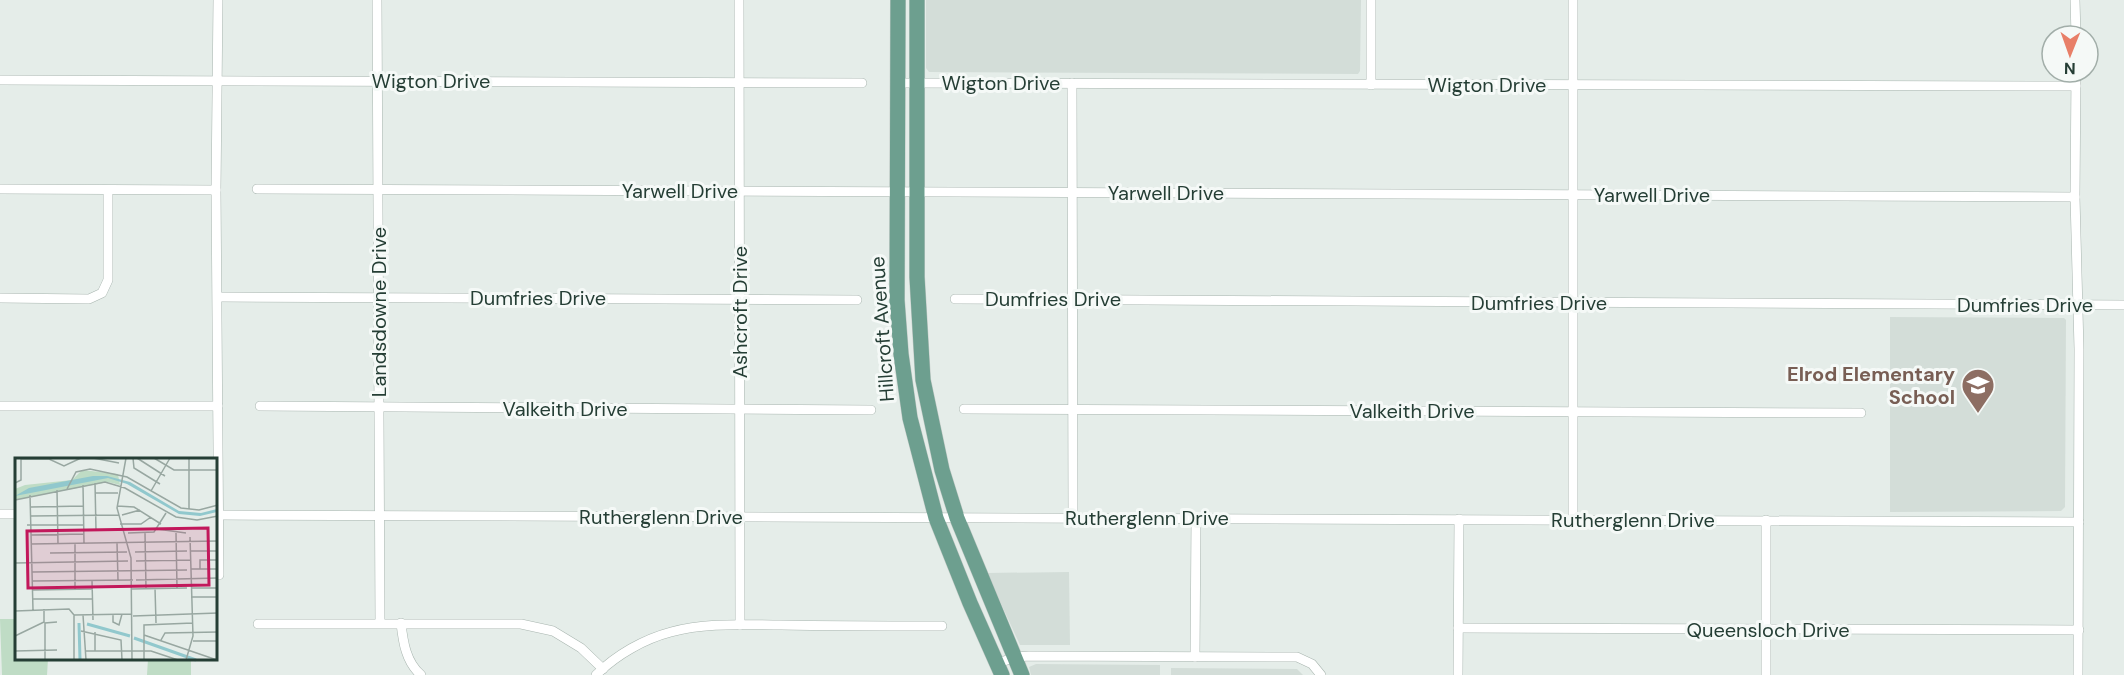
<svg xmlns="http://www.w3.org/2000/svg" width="2124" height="675" viewBox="0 0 2124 675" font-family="'DM Sans',sans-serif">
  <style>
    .built { fill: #d3ddd8 }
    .green { fill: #bfdcc5 }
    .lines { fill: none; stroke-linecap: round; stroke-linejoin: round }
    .minor-casing { stroke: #a8b5af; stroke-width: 10 }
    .primary-casing { stroke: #c2c9c6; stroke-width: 16 }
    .minor { stroke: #fff; stroke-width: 9 }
    .primary { stroke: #6d9f8f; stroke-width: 15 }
    .labels { text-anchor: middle; stroke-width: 6; stroke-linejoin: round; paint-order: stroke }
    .street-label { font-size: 20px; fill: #253e35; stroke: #f5f9f7 }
    .education-label { font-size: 20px; font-weight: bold; fill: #785e54; stroke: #f5f9f7; text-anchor: end }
    .inset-river { fill: none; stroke: #91c8cd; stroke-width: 3 }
    .inset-road { fill: none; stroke: #98a7a1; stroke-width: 1.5 }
    .view { fill: #c2185b; fill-opacity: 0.15; stroke: #c2185b; stroke-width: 3 }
    .inset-edge { fill: none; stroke: #253e35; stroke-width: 3 }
  </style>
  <rect width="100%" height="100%" fill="#e5ede9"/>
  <g class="built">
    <path d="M926,0H1361L1360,71L1358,74L929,72L926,68Z"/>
    <path d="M1890,317L2064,318L2066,320L2065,507L2061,511L1890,512Z"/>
    <path d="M1069,572L1070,645H1020L987,573Z"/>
    <path d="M1036,664L1160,665V675H1031L1029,667Z"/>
    <path d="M1171,668L1297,669L1303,675H1171Z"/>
  </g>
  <g class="green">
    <path d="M0,619H16V658L48,659L47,675H2Z"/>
    <path d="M148,659H191V675H147Z"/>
  </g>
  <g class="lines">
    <defs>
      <g id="minor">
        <path d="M218,0L216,190L219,575"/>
        <path d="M377,0L380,623"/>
        <path d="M739,0L740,625"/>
        <path d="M1573,0V520"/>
        <path d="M2075,0L2076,36"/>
        <path d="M2076,72L2075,197L2079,349L2078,675"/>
        <path d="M0,80L862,83"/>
        <path d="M898,83L2076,86"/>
        <path d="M1072,83L1073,518"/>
        <path d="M1371,85V0"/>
        <path d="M0,189L216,190"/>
        <path d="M257,189L2075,197"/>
        <path d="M218,297L857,300"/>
        <path d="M0,298L89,299L102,293L108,280V190"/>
        <path d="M955,299L2124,305"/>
        <path d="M0,406H218"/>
        <path d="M260,406L871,410"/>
        <path d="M964,409L1861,413"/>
        <path d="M0,514H16"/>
        <path d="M216,515L2079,522"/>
        <path d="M1766,520V675"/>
        <path d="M401,623C403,642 406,662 421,675"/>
        <path d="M258,624H521L553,631L581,648L603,669"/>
        <path d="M1458,628L2079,630"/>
        <path d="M1195,657L1196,518"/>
        <path d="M998,663L1016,657L1029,656L1297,657L1312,664L1321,675"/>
        <path d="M596,675C616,655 644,639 671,632C706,622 745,625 781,625C834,626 888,626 942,626"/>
        <path d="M1458,675L1459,519"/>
      </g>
      <g id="primary">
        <path d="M898,0L897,300L901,354L910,418L936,518L970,603L1002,675"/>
        <path d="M917,0V277L923,380L942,470L957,518L1022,675"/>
      </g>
    </defs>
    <use href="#minor" class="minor-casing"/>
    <use href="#primary" class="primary-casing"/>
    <use href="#minor" class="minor"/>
    <use href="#primary" class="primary"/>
  </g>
  <defs>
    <symbol id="school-pin" viewBox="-11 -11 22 30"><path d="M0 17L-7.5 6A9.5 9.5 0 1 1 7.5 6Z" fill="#8d6e63" stroke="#f5f9f7"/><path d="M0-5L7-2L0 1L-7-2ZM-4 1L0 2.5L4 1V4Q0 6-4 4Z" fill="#fff"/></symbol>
  </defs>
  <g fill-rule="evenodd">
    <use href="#school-pin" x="1959" y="366" width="38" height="52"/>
  </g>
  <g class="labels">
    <g class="street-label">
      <text x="431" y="88">Wigton Drive</text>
      <text x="1001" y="90">Wigton Drive</text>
      <text x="1487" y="92">Wigton Drive</text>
      <text x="680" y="198">Yarwell Drive</text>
      <text x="1166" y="200">Yarwell Drive</text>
      <text x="1652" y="202">Yarwell Drive</text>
      <text x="538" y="305">Dumfries Drive</text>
      <text x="1053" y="306">Dumfries Drive</text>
      <text x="1539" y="310">Dumfries Drive</text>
      <text x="2025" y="312">Dumfries Drive</text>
      <text transform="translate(379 312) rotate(-90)" y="7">Landsdowne Drive</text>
      <text transform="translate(740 312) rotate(-90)" y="7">Ashcroft Drive</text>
      <text transform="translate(882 329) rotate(-94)" y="7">Hillcroft Avenue</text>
      <text x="565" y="416">Valkeith Drive</text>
      <text x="1412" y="418">Valkeith Drive</text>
      <text x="661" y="524">Rutherglenn Drive</text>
      <text x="1147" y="525">Rutherglenn Drive</text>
      <text x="1633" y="527">Rutherglenn Drive</text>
      <text x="1768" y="637">Queensloch Drive</text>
    </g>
    <g class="education-label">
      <text x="1955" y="381">Elrod Elementary<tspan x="1955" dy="23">School</tspan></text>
    </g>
  </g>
  <g transform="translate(15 458)">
    <rect width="202" height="202" fill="#e5ede9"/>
    <path d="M67,12L103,16L105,27L93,24L0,42V31L10,27L57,22Z" fill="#bfdcc5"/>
    <path d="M78,18H92L115,24L164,53L186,55L202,51V54L185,58L164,56L112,26L93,20L0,38L14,30Z" fill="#91c8cd"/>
    <path class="inset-river" d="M64,165L65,202M72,166L115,178M119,180L181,202"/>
    <path class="inset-road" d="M78,0L104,5M111,0L102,50L116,100L117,202M118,0L119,10L145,26M122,0L150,18M139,0L159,12H203M174,0V51M6,1H34L49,8L66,0M0,25L6,22V0M80,25L81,72H108M68,27L69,85M52,31L61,14L75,11L112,19L166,50L184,52L203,47M42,32L43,86M136,33L155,0M80,35H103M15,37L18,152M0,42L90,24L110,30L161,59L182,62L203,58M102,48L119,49L146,66M16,49L69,48M107,57L125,52M16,58L104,57M105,66H126L136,59M12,67H69M142,71L171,75M113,75L139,74L151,55M130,75L131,131M161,75L162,130M16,77L69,76M60,85V132M102,85L103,122M16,86L203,83M175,93H203M120,94L172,93M35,95L112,94M121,103L175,102M0,105L113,103M176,111H203M185,111V102H203M17,114L172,112M77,122L78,162M121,122L203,120M17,123L118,122M140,130L141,165M176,130H203M116,131L172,130M18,132L78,131M176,139H203M18,141H78M0,153L54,151L59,157L116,156M98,156V164L104,167L107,156M59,157V202M68,157L71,202M118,158L203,155M66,173L106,182L107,202H102M80,174V193M129,177L202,202M0,178L29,164V151M146,182L150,175L203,174M178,183H203M0,193L42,192M71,193H136L163,202M30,202V165L42,164M129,202V167L178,165M171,202L178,178L175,79"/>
    <path class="view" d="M193,70L194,127L13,130L12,73Z"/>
    <rect width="202" height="202" class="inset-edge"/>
  </g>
  <g transform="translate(2070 54) rotate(181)"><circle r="28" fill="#f5f9f7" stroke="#a2aea9" stroke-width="1.5"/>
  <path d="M0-4.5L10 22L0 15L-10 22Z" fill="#e87f68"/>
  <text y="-9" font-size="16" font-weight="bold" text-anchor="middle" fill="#253e35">N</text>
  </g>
</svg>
